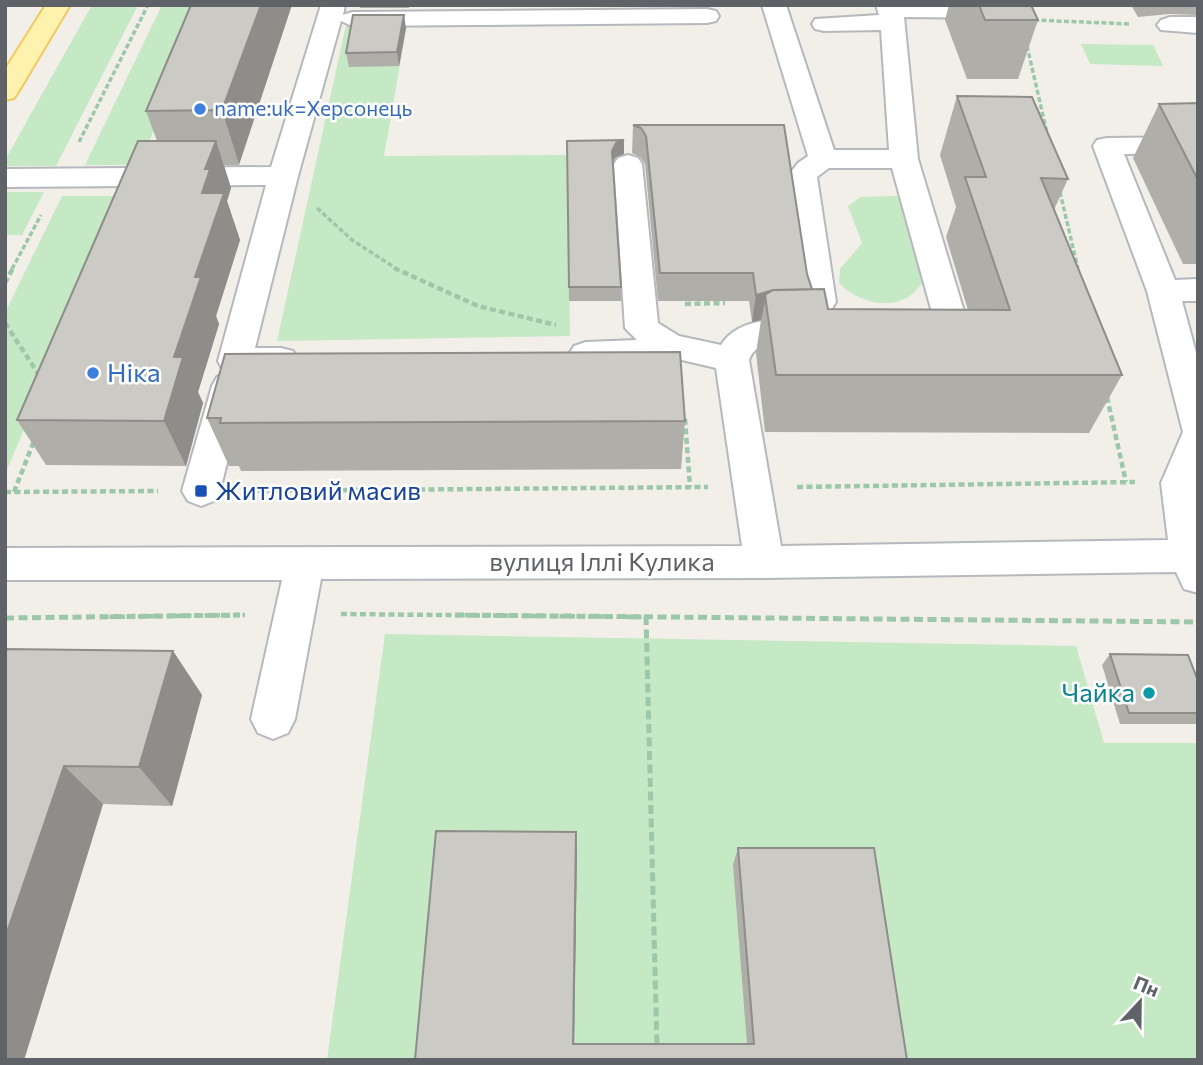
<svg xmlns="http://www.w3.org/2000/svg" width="1203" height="1065" viewBox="0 0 1203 1065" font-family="Commissioner,sans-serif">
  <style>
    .green { fill: #c5e8c5 }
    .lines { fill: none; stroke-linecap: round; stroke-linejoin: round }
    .minor-casing { stroke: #b5b8bc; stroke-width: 4 }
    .major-casing { stroke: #f2c960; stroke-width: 4 }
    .path-far2 { stroke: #9cc7a9; stroke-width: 3.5; stroke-dasharray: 5 2.5; stroke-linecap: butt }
    .path-far1 { stroke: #9cc7a9; stroke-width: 4.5; stroke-dasharray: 6 3.5; stroke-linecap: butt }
    .path { stroke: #9cc7a9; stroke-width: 5; stroke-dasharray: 9 4.5; stroke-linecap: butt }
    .minor { fill: #fff; fill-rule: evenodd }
    .major { fill: #fff2af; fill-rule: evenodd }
    .wall { fill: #afaea9 }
    .shaded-wall { fill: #8f8d8a }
    .building { fill: #cccac5; stroke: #8f8d8a; stroke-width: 2 }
    .shop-dot { fill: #3f7fe0; stroke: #fff; stroke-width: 2.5 }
    .transit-dot { fill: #1a4fb4; stroke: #fff; stroke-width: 2.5 }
    .culture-dot { fill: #0f9aa8; stroke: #fff; stroke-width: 2.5 }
    .labels { text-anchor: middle; stroke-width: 5; stroke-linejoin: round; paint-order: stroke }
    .far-shop-label { font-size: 21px; fill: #366cbe; stroke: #fff; text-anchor: start }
    .shop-label { font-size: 26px; fill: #366cbe; stroke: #fff; text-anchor: start }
    .transit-label { font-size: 26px; fill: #164399; stroke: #fff; text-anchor: start }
    .street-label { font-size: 26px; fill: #5f6368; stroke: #fff }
    .culture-label { font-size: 26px; fill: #0d838f; stroke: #fff; text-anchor: end }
  </style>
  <rect width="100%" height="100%" fill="#f1efe8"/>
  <g class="green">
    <path d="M92,5H138L56,166H5V160Z"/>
    <path d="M162,5H208L139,165H85Z"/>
    <path d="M346,25H407L384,156L567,155L570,336L277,341Z"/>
    <path d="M1081,44L1153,45L1163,66L1090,64Z"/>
    <path d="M5,192H44L22,235H5Z"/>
    <path d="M62,196H124L5,474V313Z"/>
    <path d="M897,196L903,203L927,277C922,283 917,290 912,294C890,312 856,301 839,283L840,269L862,243L848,206L861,197Z"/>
    <path d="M385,634L1076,646L1104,743H1198V1060H327Z"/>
  </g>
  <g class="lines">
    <defs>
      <g id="minor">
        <path d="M321,5H345L343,15L352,12L707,9L716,11L719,16L716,21L707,23L352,26L341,21L298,176L255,348H281L293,351L298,360L293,369C272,375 244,376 223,370L218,361L266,185L5,187V169L271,167Z"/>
        <path d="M762,5H786L834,150H889L881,30L824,31L815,29L812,24L815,19L879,15L876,5H1006L1011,11L1008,16L999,18L904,17L918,159L966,318L951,339L912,344L900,340L895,332L900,324L930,320L933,316L892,168H829L817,177L836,302L831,310L820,313L809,310L804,302L787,177L798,163L808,156Z"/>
        <path d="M1170,17H1198V33L1161,30L1157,25L1161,20Z"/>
        <path d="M1198,137V153L1124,154L1175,280L1198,279V301H1182L1198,360V593L1184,589L1176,572L764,578L321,579L295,719L288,733L273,739L258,733L251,719L282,580H5V548L742,546L716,368L669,357L633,365L586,366L574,362L569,354L574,346L586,342L637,340L625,328L614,164L618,158L628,155L638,158L642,164L658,323L679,336L721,345C739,315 791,316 821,325L826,333L821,341C799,347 758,333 749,360L781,546L1168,540L1161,483L1183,432L1147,291L1093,146L1097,140L1107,138Z"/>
        <path d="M229,373L241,377L246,386L220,491L214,501L201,506L188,501L182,491L212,386L217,377Z"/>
      </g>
      <path id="major" d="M46,5H70L18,92L14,98L5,100V70Z"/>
    </defs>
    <use href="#minor" class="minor-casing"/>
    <use href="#major" class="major-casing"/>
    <g class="path-far2">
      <path d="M1034,20L1130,24"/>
      <path d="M1027,46L1047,133"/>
      <path d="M79,142L148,5"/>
      <path d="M1060,192L1078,269"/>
      <path d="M317,208L352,240L397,269"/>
      <path d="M12,269L41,215"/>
    </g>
    <g class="path-far1">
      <path d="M394,268L478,306L556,325"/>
      <path d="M5,283L13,268"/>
      <path d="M685,304L725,303"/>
      <path d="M5,323L39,375"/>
      <path d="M1107,397L1126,482"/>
      <path d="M685,419L690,487"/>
      <path d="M797,487L1135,482"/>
      <path d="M248,491L708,487"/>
      <path d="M5,492L158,491"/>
      <path d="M14,492L34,441"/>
      <path d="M341,614L642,617"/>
      <path d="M100,617L245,615"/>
    </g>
    <g class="path">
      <path d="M455,615L1198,622"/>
      <path d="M646,616L657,1049"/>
      <path d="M5,618L240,615"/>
    </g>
    <use href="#minor" class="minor"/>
    <use href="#major" class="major"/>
  </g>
  <g class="wall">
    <path d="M191,5L239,165H224L231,188L227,201L240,240L216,316L219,324L198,392L203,403L186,466L46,465L17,420L157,141L146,111Z"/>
    <path d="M359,5H410L409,8H360Z"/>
    <path d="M949,5H1031L1038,20L1018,79H967L945,20Z"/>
    <path d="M1131,5H1198V15L1170,14L1138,17Z"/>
    <path d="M406,28L399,66L349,67L346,53Z"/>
    <path d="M957,96L1068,179L1054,210L1122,375L1089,433L765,432L756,353L761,320L752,322L749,301H658L645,164L640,157L632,153L633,125H784L807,274L812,289L828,309L968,310L946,237L956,207L940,155Z"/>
    <path d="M1198,103V264H1183L1133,158L1159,104Z"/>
    <path d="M567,141L624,154L616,157L612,163L621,287V301H569Z"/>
    <path d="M207,418L685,421L681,469L241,471L239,466H229Z"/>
    <path d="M5,649L173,651L202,695L172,806L103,804L24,1060Z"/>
    <path d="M1110,654L1198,681V724H1120L1102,665Z"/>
    <path d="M738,848L907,1060H415L577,849L574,1044H747L733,865Z"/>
  </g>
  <g class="shaded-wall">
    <path d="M261,5H292L239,165L222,110Z"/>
    <path d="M404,15L406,28L399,66L397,52Z"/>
    <path d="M624,140V154L616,157L611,164L612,151L616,143Z"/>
    <path d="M216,141L231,188L227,201L240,240L216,316L219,324L198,392L203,403L186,466L164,421L174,357L195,277L202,193L205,169Z"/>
    <path d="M767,292L761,320L752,322L756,295Z"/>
    <path d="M173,651L202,695L172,806L139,767Z"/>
    <path d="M64,766L103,804L24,1060H5V938Z"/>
    <path d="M576,832L577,849L574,1055L573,1044Z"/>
  </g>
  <g class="building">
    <path d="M191,5H261L222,110L146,111Z"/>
    <path d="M979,5H1031L1038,20H985Z"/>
    <path d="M353,15H404L397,52L346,53Z"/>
    <path d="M957,96L1032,97L1068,179L1041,178L1122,375H776L765,295L773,290L824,289L828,309L1010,310L965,177H986Z"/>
    <path d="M1198,103V180L1159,104Z"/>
    <path d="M633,125H784L807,274L812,289L773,290L770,291L756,295L753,273H660L646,136L641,128Z"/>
    <path d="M624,140L616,143L612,151L621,287H569L567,141Z"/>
    <path d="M138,141H216L205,169H210L202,193H224L195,277H201L174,357H183L164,421L17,420Z"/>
    <path d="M680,352L685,421L220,423L221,418H207L225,354Z"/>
    <path d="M5,649L173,651L139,767L64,766L5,938Z"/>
    <path d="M1110,654L1188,655L1198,681V713H1129Z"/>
    <path d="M436,831L576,832L573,1044H754L738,848H874L907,1060H415Z"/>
  </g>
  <g class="shop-dot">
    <circle cx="200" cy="109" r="7"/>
    <circle cx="93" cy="373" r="7"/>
  </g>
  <rect class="transit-dot" x="194" y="484" width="14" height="14" rx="3.5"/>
  <circle class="culture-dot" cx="1149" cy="693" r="7"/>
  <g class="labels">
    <g class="far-shop-label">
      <text x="214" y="116">name:uk=Херсонець</text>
    </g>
    <g class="shop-label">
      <text x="107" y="382">Ніка</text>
    </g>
    <g class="transit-label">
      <text x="215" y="500">Житловий масив</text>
    </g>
    <g class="street-label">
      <text x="602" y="571">вулиця Іллі Кулика</text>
    </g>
    <g class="culture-label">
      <text x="1135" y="702">Чайка</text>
    </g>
  </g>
  <rect width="1203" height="1065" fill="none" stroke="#5f6368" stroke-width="14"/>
  <g transform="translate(1140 1002) rotate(22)" stroke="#ffffff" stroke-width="5" paint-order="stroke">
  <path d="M0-5L12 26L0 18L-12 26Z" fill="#5f6368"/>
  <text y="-10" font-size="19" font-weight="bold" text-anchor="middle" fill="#5f6368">Пн</text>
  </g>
</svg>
